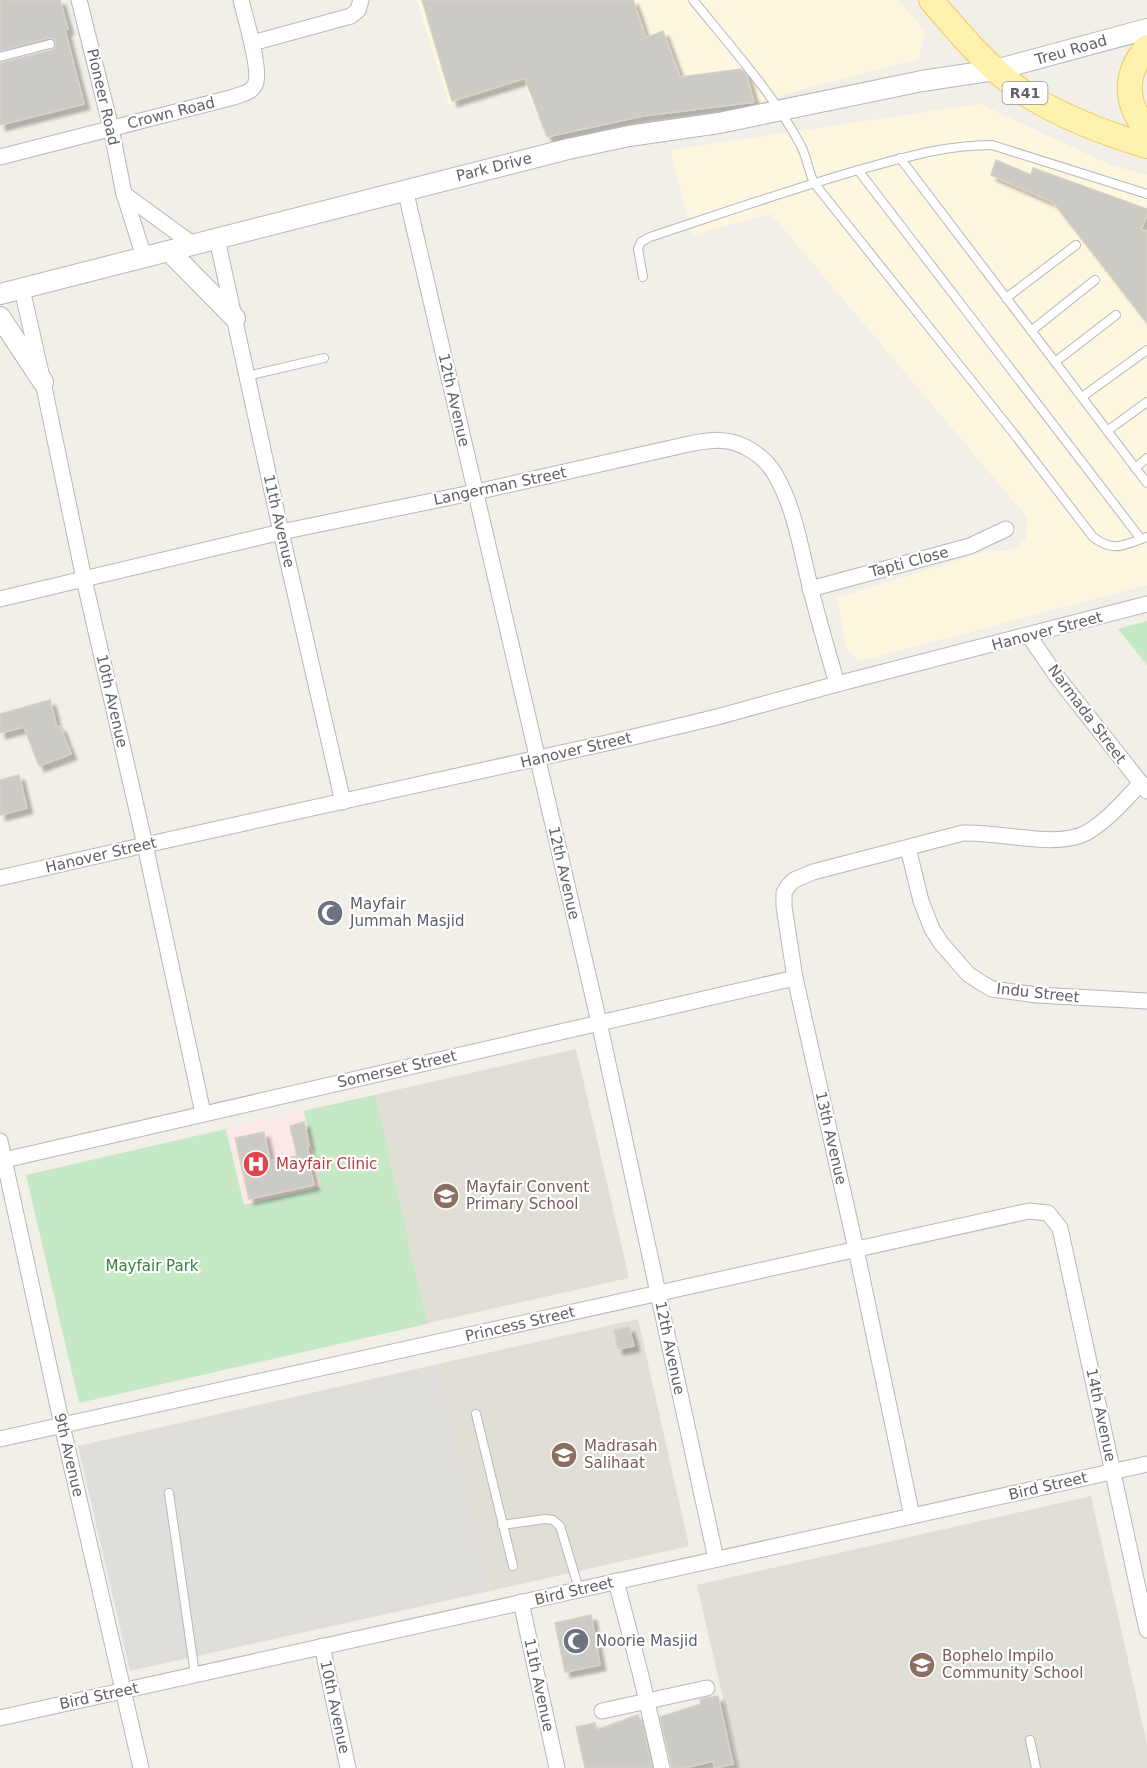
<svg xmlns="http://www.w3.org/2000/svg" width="1147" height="1768" viewBox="0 0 1147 1768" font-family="'DejaVu Sans',sans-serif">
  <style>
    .commercial { fill: #fef7e0 }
    .industrial { fill: #e0deda }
    .education { fill: #e1ded6 }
    .medical { fill: #fce8e6 }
    .green { fill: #c5e8c5 }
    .building { fill: #cccac5; stroke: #d6d1c6; stroke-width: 1.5; filter: url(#shadow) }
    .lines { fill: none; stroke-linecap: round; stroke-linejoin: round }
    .service-casing { stroke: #b5b8bc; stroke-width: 10 }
    .minor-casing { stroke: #b5b8bc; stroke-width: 17 }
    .tertiary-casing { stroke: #b5b8bc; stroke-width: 22 }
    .primary-casing { stroke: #f2c960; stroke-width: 26 }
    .service { stroke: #fff; stroke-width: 8 }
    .minor { stroke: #fff; stroke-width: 15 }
    .tertiary { stroke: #fff; stroke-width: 20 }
    .primary { stroke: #fff2af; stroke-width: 24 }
    .labels { text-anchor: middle; stroke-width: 4.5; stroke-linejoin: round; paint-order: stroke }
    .shield { fill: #fff; stroke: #8f9295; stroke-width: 1.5 }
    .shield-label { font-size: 14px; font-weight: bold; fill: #5f6368 }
    .street-label { font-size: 15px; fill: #5f6368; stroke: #fff }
    .worship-label { font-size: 15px; fill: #5b616d; stroke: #fff; text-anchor: start }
    .health-label { font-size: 15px; fill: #be3a42; stroke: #fff; text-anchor: start }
    .education-label { font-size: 15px; fill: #785e54; stroke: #fff; text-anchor: start }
    .park-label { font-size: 15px; fill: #348238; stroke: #fff }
  </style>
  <defs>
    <filter id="shadow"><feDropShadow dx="5.5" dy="5.5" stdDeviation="1.5" flood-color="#0004"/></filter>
  </defs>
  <rect width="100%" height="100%" fill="#f1efe8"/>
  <g class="commercial">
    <path d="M417,0H898L925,31L919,59L754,102L643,116L547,137L523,83L449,105Z"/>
    <path d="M980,104L1113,166L1147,175V585L872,658L859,660L846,648L837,598L990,550L1006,551L1018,547L1026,538L1027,517L771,214L692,235L670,150Z"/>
  </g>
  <path class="industrial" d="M438,1364L490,1591L130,1671L78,1446Z"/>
  <g class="education">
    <path d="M576,1049L629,1278L278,1357L243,1205L321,1187L304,1111Z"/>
    <path d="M638,1319L689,1546L490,1591L438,1364Z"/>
    <path d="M1091,1496L1147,1744V1768H739L697,1585Z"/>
  </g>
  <path class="medical" d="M304,1111L321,1187L243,1205L226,1129Z"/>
  <g class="green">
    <path d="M1147,621V665L1118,629Z"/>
    <path d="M375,1095L427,1324L79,1403L26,1175L226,1129L244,1205L321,1187L304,1111Z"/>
  </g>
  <g class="building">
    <path d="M0,0H60L68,29L65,30L84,104L0,125V63L52,50L55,48L56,43L54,39L48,38L0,51Z"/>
    <path d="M422,0H633L646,38L663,31L680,77L741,69L746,74L754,102L643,116L547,137L525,78L452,101Z"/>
    <path d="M996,160L1031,175L1033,168L1147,209V214L1141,230L1147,231V323L1053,202L991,175Z"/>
    <path d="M50,700L57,728L60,726L71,754L39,766L24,727L0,733V714Z"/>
    <path d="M19,775L27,808L0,815V780Z"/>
    <path d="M304,1122L309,1146H307L310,1161H308L314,1185L249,1199L235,1138L264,1132L270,1161L297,1156L290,1126Z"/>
    <path d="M629,1327L634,1346L618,1349L614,1330Z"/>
    <path d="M591,1615L600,1665L565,1672L555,1623Z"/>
    <path d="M718,1696L733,1764L715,1768L713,1761L684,1768H672L660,1717L701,1704L700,1699Z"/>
    <path d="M638,1715L642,1723L652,1768H585L576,1727L595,1723L596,1730Z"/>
  </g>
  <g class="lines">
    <defs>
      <g id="service">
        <path d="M693,0C730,46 772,92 800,144C807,156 808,170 814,183L1011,430L1093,537C1114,553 1124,545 1147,537"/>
        <path d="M0,57L50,44"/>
        <path d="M900,158L1147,483"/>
        <path d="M858,170L1141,539"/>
        <path d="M643,277L638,249L641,242L650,237C720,214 791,189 862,169C906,157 946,145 992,145L1147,194"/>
        <path d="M1006,298L1076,245"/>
        <path d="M1031,331L1095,280"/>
        <path d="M1055,362L1116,315"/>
        <path d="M247,376L324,358"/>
        <path d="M1082,397L1147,350"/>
        <path d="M1107,431L1147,402"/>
        <path d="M1135,468L1147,458"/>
        <path d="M476,1414L513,1566"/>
        <path d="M169,1493L195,1674"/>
        <path d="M502,1525L545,1519L553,1520L560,1526L579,1589"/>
        <path d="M1030,1740L1036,1768"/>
      </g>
      <g id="minor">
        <path d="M79,0L111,128L124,194L144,257"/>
        <path d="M252,43L351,16L358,10L361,0"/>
        <path d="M0,157L234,97C241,94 251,93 255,85C262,72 245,17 241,0"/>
        <path d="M405,189L599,1022L716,1559"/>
        <path d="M124,194L194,245"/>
        <path d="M217,239L281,532L343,802"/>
        <path d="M22,289L43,382L84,579L145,845L203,1113"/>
        <path d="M810,589L970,546L1006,529"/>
        <path d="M0,599L281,532L476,492L689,444C710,440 728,437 747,448C759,454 770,465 776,476C795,509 801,550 810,586C818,619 828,652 837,684"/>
        <path d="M1029,636L1058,678L1147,791"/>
        <path d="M908,848L921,901L932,929L941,943L968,974L980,982L992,989L1037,995L1147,1001"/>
        <path d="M0,878L145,845L629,738L717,717L837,684L1147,604"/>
        <path d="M0,1141L62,1425L141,1768"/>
        <path d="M0,1161L795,978"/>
        <path d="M0,1439L1029,1211L1048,1213L1060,1228L1147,1630"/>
        <path d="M912,1516L856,1249L795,978L784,907V893L788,886L794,880L813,872L963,833C997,831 1056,849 1086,833C1107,821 1124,801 1141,783"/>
        <path d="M616,1581L641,1676L662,1768"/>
        <path d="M521,1602L557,1768"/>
        <path d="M322,1646L348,1768"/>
        <path d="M602,1711L707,1688"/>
        <path d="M0,1718L1147,1464"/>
      </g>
      <g id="tertiary">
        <path d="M169,251L235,318"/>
        <path d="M0,294L568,149L629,136L719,123L922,81L995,70L1147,29"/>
        <path d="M0,317L43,382"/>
      </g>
      <g id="primary">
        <path d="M931,0C960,34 991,72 1029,96C1065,118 1107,134 1147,146"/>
        <path d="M1147,47C1123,75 1125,103 1147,131"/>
      </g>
    </defs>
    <use href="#service" class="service-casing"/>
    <use href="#minor" class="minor-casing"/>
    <use href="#tertiary" class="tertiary-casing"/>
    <use href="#primary" class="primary-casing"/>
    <use href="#service" class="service"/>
    <use href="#minor" class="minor"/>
    <use href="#tertiary" class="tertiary"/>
    <use href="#primary" class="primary"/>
  </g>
  <defs>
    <symbol id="mosque-disc" viewBox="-11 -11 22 22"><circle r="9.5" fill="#6b7280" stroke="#fff"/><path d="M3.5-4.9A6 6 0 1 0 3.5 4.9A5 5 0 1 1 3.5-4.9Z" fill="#fff"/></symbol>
    <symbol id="hospital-disc" viewBox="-11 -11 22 22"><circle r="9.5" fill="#e0444e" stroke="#fff"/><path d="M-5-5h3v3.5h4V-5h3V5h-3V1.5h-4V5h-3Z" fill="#fff"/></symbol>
    <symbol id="school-disc" viewBox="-11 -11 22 22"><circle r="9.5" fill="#8d6e63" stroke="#fff"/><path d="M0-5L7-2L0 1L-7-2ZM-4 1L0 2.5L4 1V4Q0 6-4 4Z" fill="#fff"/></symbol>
  </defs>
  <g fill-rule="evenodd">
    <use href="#mosque-disc" x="315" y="898" width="30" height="30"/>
    <use href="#hospital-disc" x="241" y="1149" width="30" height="30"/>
    <use href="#school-disc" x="431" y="1181" width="30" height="30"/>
    <use href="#school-disc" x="549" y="1440" width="30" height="30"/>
    <use href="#mosque-disc" x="561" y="1626" width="30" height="30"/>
    <use href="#school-disc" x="907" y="1650" width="30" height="30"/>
  </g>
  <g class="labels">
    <rect class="shield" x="1002.5" y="82" width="45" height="22" rx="4.5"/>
    <g class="shield-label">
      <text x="1025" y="98">R41</text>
    </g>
    <g class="street-label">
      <text transform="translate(1071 50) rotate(-16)" y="5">Treu Road</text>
      <text transform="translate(103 97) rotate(77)" y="5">Pioneer Road</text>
      <text transform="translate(171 113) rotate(-14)" y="5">Crown Road</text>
      <text transform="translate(494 167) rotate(-14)" y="5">Park Drive</text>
      <text transform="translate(454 400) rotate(77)" y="5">12th Avenue</text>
      <text transform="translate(500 486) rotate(-12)" y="5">Langerman Street</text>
      <text transform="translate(279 521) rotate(77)" y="5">11th Avenue</text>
      <text transform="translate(909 562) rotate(-15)" y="5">Tapti Close</text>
      <text transform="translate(1047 631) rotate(-15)" y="5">Hanover Street</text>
      <text transform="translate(112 701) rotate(77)" y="5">10th Avenue</text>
      <text transform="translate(1087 714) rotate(53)" y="5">Narmada Street</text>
      <text transform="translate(576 750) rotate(-13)" y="5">Hanover Street</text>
      <text transform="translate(101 855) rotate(-13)" y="5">Hanover Street</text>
      <text transform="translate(564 873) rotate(77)" y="5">12th Avenue</text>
      <text transform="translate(1038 993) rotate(6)" y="5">Indu Street</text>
      <text transform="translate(397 1069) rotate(-13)" y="5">Somerset Street</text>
      <text transform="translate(831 1138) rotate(77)" y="5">13th Avenue</text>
      <text transform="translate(520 1324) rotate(-13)" y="5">Princess Street</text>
      <text transform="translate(670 1348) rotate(78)" y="5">12th Avenue</text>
      <text transform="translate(1101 1415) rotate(78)" y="5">14th Avenue</text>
      <text transform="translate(69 1455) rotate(77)" y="5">9th Avenue</text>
      <text transform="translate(1048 1486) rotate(-13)" y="5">Bird Street</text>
      <text transform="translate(574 1591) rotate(-13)" y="5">Bird Street</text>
      <text transform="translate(539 1685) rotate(78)" y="5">11th Avenue</text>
      <text transform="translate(99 1696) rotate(-12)" y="5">Bird Street</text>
      <text transform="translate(335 1707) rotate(78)" y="5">10th Avenue</text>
    </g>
    <g class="worship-label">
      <text x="350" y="909">Mayfair<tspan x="350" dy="17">Jummah Masjid</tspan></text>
      <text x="596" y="1646">Noorie Masjid</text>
    </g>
    <g class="health-label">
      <text x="276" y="1169">Mayfair Clinic</text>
    </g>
    <g class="education-label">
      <text x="466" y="1192">Mayfair Convent<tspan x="466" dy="17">Primary School</tspan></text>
      <text x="584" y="1451">Madrasah<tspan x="584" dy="17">Salihaat</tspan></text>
      <text x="942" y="1661">Bophelo Impilo<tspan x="942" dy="17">Community School</tspan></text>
    </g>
    <g class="park-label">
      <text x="152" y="1271">Mayfair Park</text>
    </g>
  </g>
</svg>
